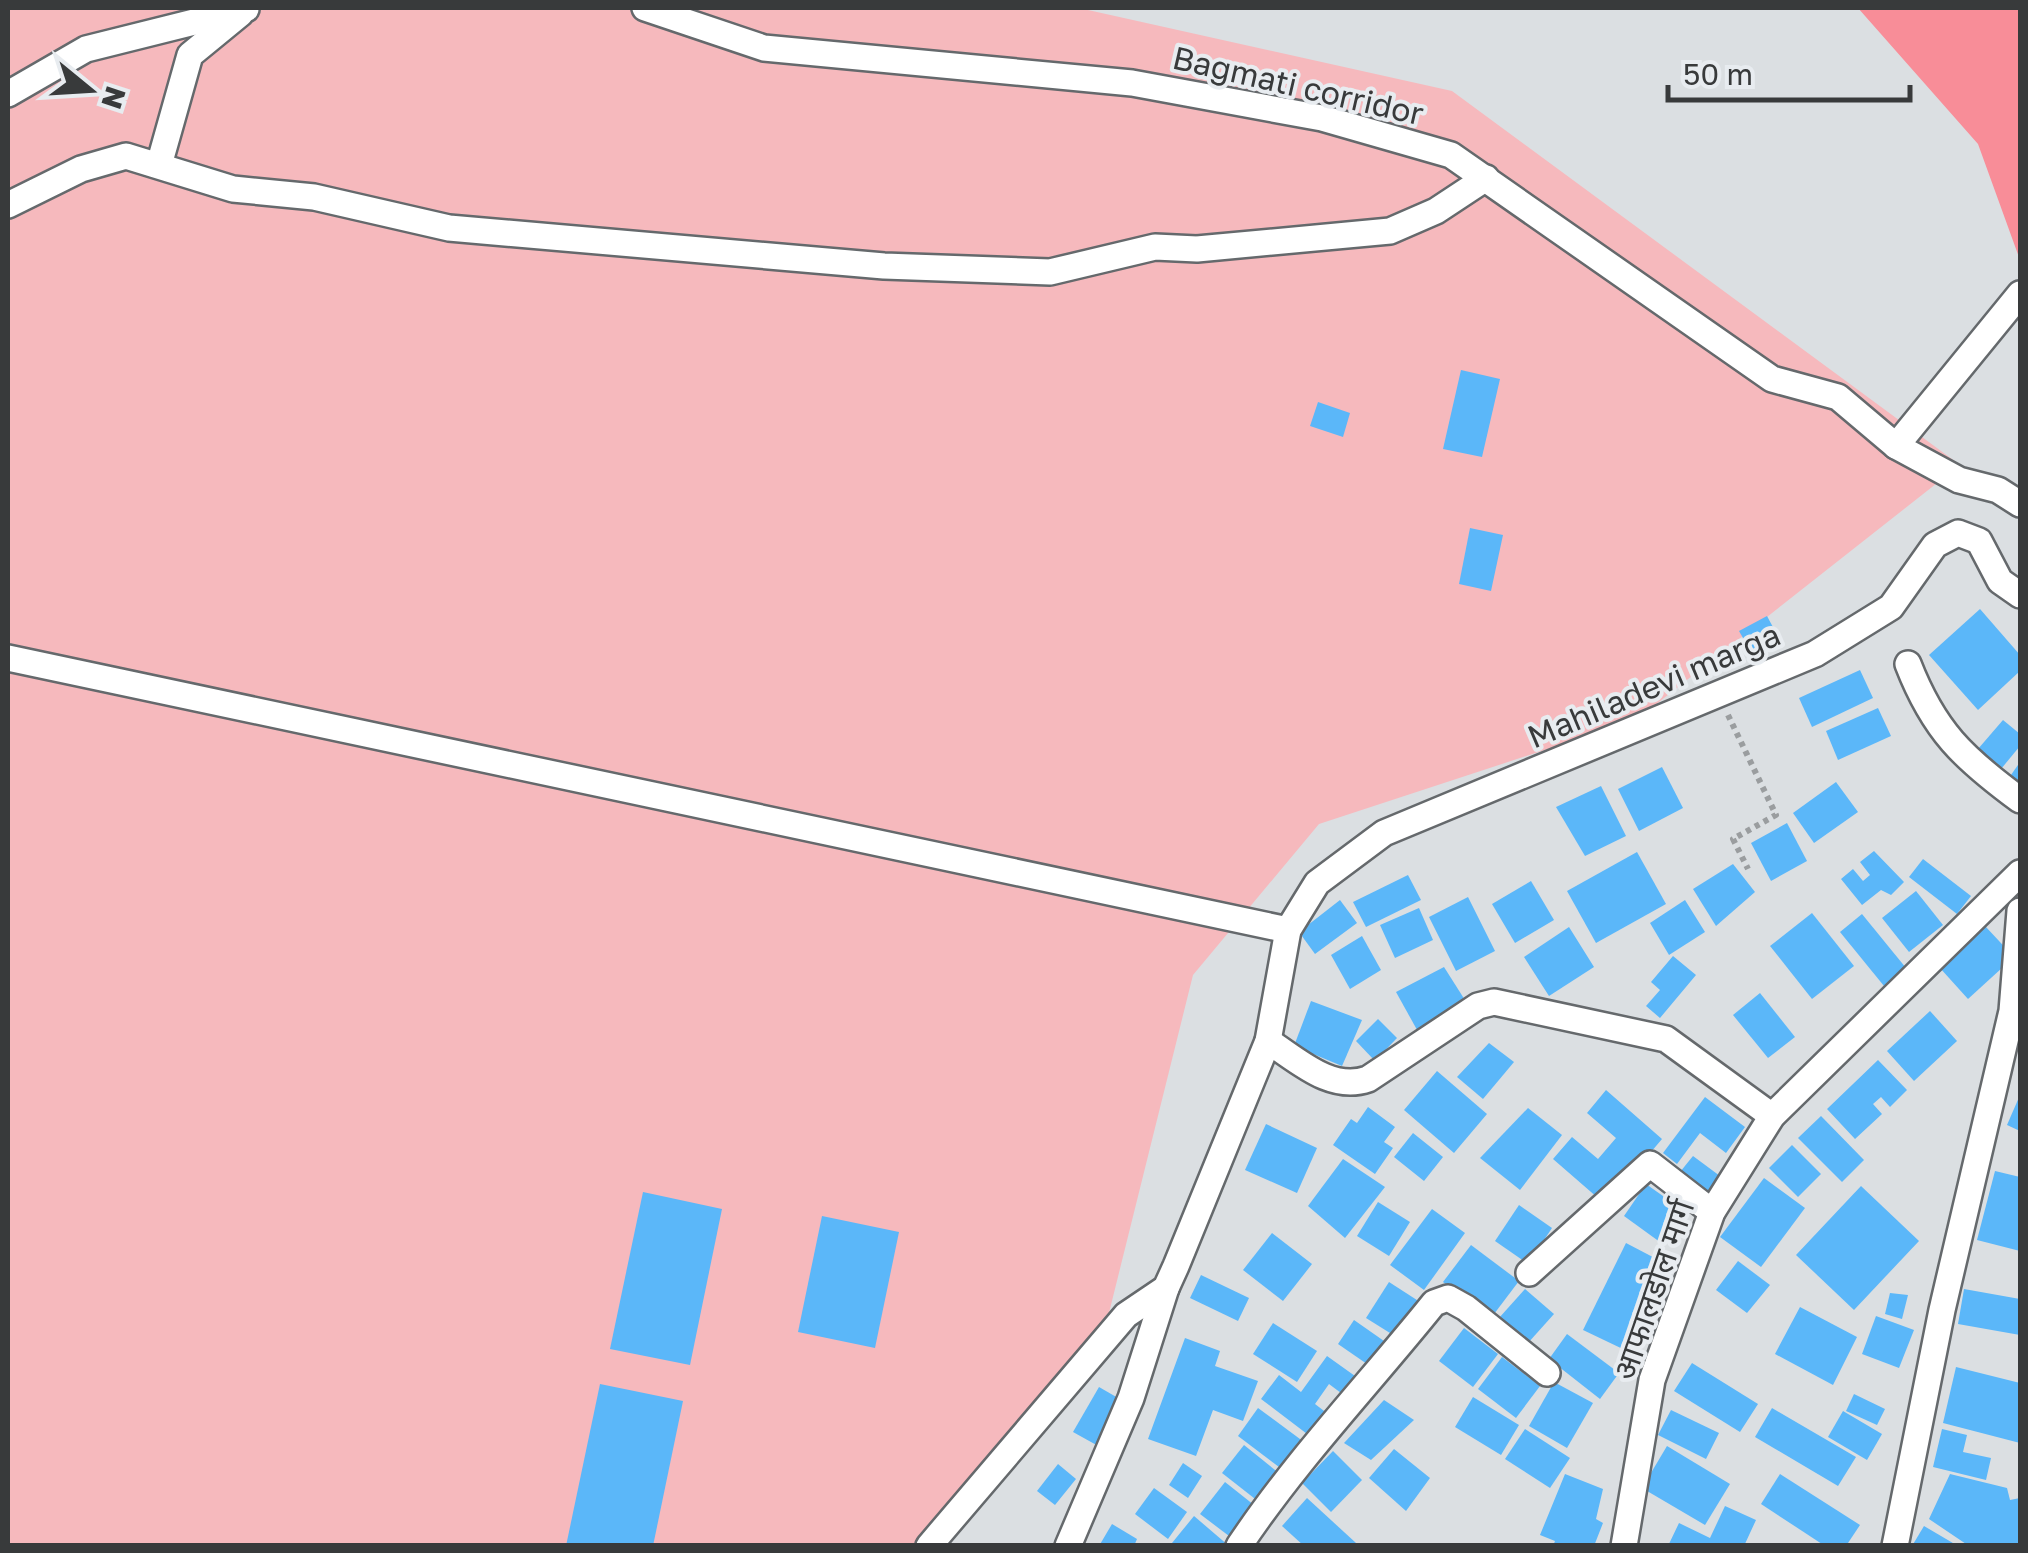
<svg xmlns="http://www.w3.org/2000/svg" width="2028" height="1553" viewBox="0 0 2028 1553" font-family="'Golos Text','Noto Sans Devanagari',sans-serif">
  <style>
    .green { fill: #f6b9bd }
    .water { fill: #f88d98 }
    .building { fill: #5bb7f9 }
    .lines { fill: none; stroke-linecap: round; stroke-linejoin: round }
    .street-casing { stroke: #65696c; stroke-width: 30 }
    .path { stroke: #9a9d9f; stroke-width: 6; stroke-dasharray: 5 5; stroke-linecap: butt }
    .street { stroke: #fff; stroke-width: 25 }
    .labels { text-anchor: middle; stroke-width: 8; stroke-linejoin: round; paint-order: stroke }
    .street-label { font-size: 32px; fill: #383a3b; stroke: #e8ecf0 }
  </style>
  <rect width="100%" height="100%" fill="#dbdfe2"/>
  <path class="green" d="M8,8H1079L1452,91L1960,465L1636,720L1319,824L1193,975L1107,1321L920,1545L8,1546Z"/>
  <path class="water" d="M1858,8H2020V260L1978,144Z"/>
  <g class="building">
    <path d="M1461,370L1500,379L1482,457L1443,449Z"/>
    <path d="M1318,402L1350,413L1343,437L1310,426Z"/>
    <path d="M1470,528L1503,535L1491,591L1459,584Z"/>
    <path d="M1980,609L2020,655V671L1978,710L1929,655Z"/>
    <path d="M1767,616L1782,644L1755,659L1739,631Z"/>
    <path d="M1860,670L1873,698L1812,727L1799,698Z"/>
    <path d="M1878,708L1891,736L1838,760L1826,731Z"/>
    <path d="M2003,720L2020,734V746L2001,769L1978,749Z"/>
    <path d="M2020,762V783L2011,775Z"/>
    <path d="M1662,767L1683,808L1639,831L1618,789Z"/>
    <path d="M1836,782L1858,812L1814,843L1793,813Z"/>
    <path d="M1601,786L1626,836L1585,856L1556,807Z"/>
    <path d="M1787,823L1807,861L1771,881L1751,843Z"/>
    <path d="M1874,851L1904,882L1891,895L1881,890L1862,905L1841,879L1853,869L1863,881L1870,875L1860,862Z"/>
    <path d="M1637,852L1666,904L1596,943L1567,891Z"/>
    <path d="M1923,859L1971,896L1957,914L1909,877Z"/>
    <path d="M1733,864L1755,892L1716,926L1693,889Z"/>
    <path d="M1408,875L1421,900L1366,927L1353,902Z"/>
    <path d="M1531,881L1554,920L1515,943L1492,904Z"/>
    <path d="M1916,891L1943,925L1909,952L1882,918Z"/>
    <path d="M1468,897L1495,951L1456,971L1429,917Z"/>
    <path d="M1340,900L1357,923L1315,954L1299,932Z"/>
    <path d="M1685,900L1705,932L1669,955L1650,923Z"/>
    <path d="M1419,908L1433,940L1395,958L1380,925Z"/>
    <path d="M1812,913L1854,966L1812,999L1770,946Z"/>
    <path d="M1862,914L1906,968L1884,986L1840,932Z"/>
    <path d="M1985,926L2014,957L1968,999L1940,968Z"/>
    <path d="M1569,927L1594,967L1549,996L1524,957Z"/>
    <path d="M1362,936L1381,970L1350,989L1331,955Z"/>
    <path d="M1673,956L1696,975L1660,1018L1646,1006L1660,990L1651,982Z"/>
    <path d="M1444,967L1470,1008L1421,1037L1396,992Z"/>
    <path d="M1760,993L1795,1037L1768,1058L1733,1015Z"/>
    <path d="M1311,1001L1362,1020L1342,1066L1294,1046Z"/>
    <path d="M1930,1011L1957,1041L1914,1081L1887,1051Z"/>
    <path d="M1378,1019L1397,1038L1375,1061L1356,1041Z"/>
    <path d="M1489,1043L1514,1062L1483,1099L1457,1077Z"/>
    <path d="M1878,1060L1907,1090L1890,1107L1881,1097L1873,1104L1882,1114L1855,1139L1827,1109Z"/>
    <path d="M1437,1071L1487,1114L1454,1153L1404,1110Z"/>
    <path d="M1606,1090L1662,1139L1606,1205L1553,1159L1572,1137L1598,1159L1616,1138L1587,1113Z"/>
    <path d="M2020,1095V1131L2007,1125Z"/>
    <path d="M1705,1097L1745,1127L1726,1153L1700,1133L1677,1164L1663,1153Z"/>
    <path d="M1368,1107L1395,1127L1384,1142L1393,1148L1375,1174L1333,1145L1351,1119L1357,1123Z"/>
    <path d="M1528,1108L1562,1135L1520,1190L1480,1158Z"/>
    <path d="M1821,1116L1864,1160L1842,1182L1798,1138Z"/>
    <path d="M1266,1124L1317,1148L1297,1193L1245,1170Z"/>
    <path d="M1413,1133L1443,1157L1424,1181L1394,1157Z"/>
    <path d="M1792,1145L1821,1174L1798,1197L1769,1168Z"/>
    <path d="M1693,1156L1724,1179L1706,1201L1676,1177Z"/>
    <path d="M1343,1159L1385,1187L1345,1238L1308,1206Z"/>
    <path d="M1995,1171L2020,1177V1251L1977,1240Z"/>
    <path d="M1764,1178L1805,1208L1761,1267L1720,1237Z"/>
    <path d="M1646,1184L1687,1213L1664,1245L1624,1216Z"/>
    <path d="M1861,1186L1919,1241L1854,1310L1796,1255Z"/>
    <path d="M643,1192L722,1209L690,1365L610,1349Z"/>
    <path d="M1378,1202L1410,1222L1389,1256L1357,1236Z"/>
    <path d="M1519,1205L1552,1228L1528,1264L1495,1241Z"/>
    <path d="M1432,1209L1465,1233L1424,1290L1390,1265Z"/>
    <path d="M822,1216L899,1232L875,1348L798,1332Z"/>
    <path d="M1272,1233L1312,1264L1283,1301L1243,1270Z"/>
    <path d="M1626,1243L1670,1266L1627,1351L1583,1330Z"/>
    <path d="M1471,1245L1519,1281L1491,1318L1443,1282Z"/>
    <path d="M1738,1261L1770,1285L1747,1313L1716,1290Z"/>
    <path d="M1201,1275L1249,1298L1238,1321L1190,1298Z"/>
    <path d="M1389,1282L1420,1302L1398,1338L1366,1318Z"/>
    <path d="M1525,1289L1554,1314L1528,1343L1499,1318Z"/>
    <path d="M1964,1289L2020,1299V1335L1958,1324Z"/>
    <path d="M1890,1293L1908,1295L1902,1319L1885,1314Z"/>
    <path d="M1800,1307L1857,1337L1833,1385L1775,1354Z"/>
    <path d="M1876,1316L1914,1330L1899,1368L1862,1354Z"/>
    <path d="M1354,1320L1384,1341L1367,1364L1338,1344Z"/>
    <path d="M1273,1323L1317,1351L1297,1382L1253,1354Z"/>
    <path d="M1464,1328L1498,1354L1473,1387L1439,1361Z"/>
    <path d="M1567,1334L1619,1373L1600,1399L1549,1359Z"/>
    <path d="M1185,1338L1220,1351L1215,1366L1258,1381L1243,1421L1213,1410L1196,1456L1148,1439Z"/>
    <path d="M1327,1356L1362,1381L1349,1399L1329,1384L1315,1404L1332,1417L1315,1440L1261,1399L1279,1375L1301,1392Z"/>
    <path d="M1502,1357L1540,1386L1516,1418L1478,1389Z"/>
    <path d="M1692,1363L1758,1404L1740,1432L1674,1391Z"/>
    <path d="M1956,1367L2020,1383V1443L1943,1423Z"/>
    <path d="M1554,1382L1593,1403L1567,1448L1529,1426Z"/>
    <path d="M600,1384L683,1401L653,1546H566Z"/>
    <path d="M1099,1387L1125,1402L1100,1447L1073,1432Z"/>
    <path d="M1854,1394L1885,1409L1877,1425L1846,1411Z"/>
    <path d="M1473,1397L1519,1425L1501,1455L1455,1427Z"/>
    <path d="M1384,1400L1414,1420L1371,1460L1344,1443Z"/>
    <path d="M1258,1408L1304,1442L1283,1470L1238,1436Z"/>
    <path d="M1772,1408L1856,1457L1838,1486L1755,1437Z"/>
    <path d="M1671,1410L1719,1433L1706,1459L1658,1435Z"/>
    <path d="M1843,1411L1882,1434L1867,1460L1828,1437Z"/>
    <path d="M1525,1429L1570,1458L1550,1488L1505,1459Z"/>
    <path d="M1942,1429L1967,1435L1963,1452L1991,1458L1986,1480L1933,1467Z"/>
    <path d="M1244,1445L1280,1474L1259,1502L1222,1473Z"/>
    <path d="M1667,1446L1730,1484L1705,1525L1642,1488Z"/>
    <path d="M1394,1449L1430,1478L1406,1511L1369,1478Z"/>
    <path d="M1333,1451L1362,1480L1331,1512L1302,1483Z"/>
    <path d="M1183,1463L1202,1476L1188,1498L1169,1485Z"/>
    <path d="M1058,1464L1076,1479L1055,1505L1037,1491Z"/>
    <path d="M1565,1474L1603,1489L1596,1519L1603,1523L1594,1546H1553L1555,1541L1540,1535Z"/>
    <path d="M1780,1474L1860,1525L1846,1546H1825L1761,1504Z"/>
    <path d="M1950,1474L2007,1488L2010,1500L2020,1498V1546H1969L1929,1519Z"/>
    <path d="M1225,1482L1254,1505L1229,1536L1200,1514Z"/>
    <path d="M1154,1488L1187,1512L1168,1539L1135,1514Z"/>
    <path d="M1307,1498L1356,1543L1354,1546H1304L1282,1526Z"/>
    <path d="M1725,1506L1756,1520L1744,1546H1668L1679,1523L1710,1538Z"/>
    <path d="M1194,1516L1229,1546L1172,1543Z"/>
    <path d="M1112,1524L1137,1539L1134,1546H1099Z"/>
    <path d="M1924,1526L1958,1546H1912Z"/>
  </g>
  <g class="lines">
    <defs>
      <g id="street">
        <path d="M645,8L764,48L1132,83L1322,118L1451,155L1772,379L1838,397L1896,446L1959,480L1998,490L2020,504"/>
        <path d="M8,94L86,49L246,9"/>
        <path d="M159,165L190,55L240,14"/>
        <path d="M8,205L81,169L126,156L233,189L314,197L449,228L884,266L1050,272L1155,247L1197,249L1390,231L1436,211L1486,178"/>
        <path d="M1896,446L2020,294"/>
        <path d="M8,658L1288,930"/>
        <path d="M1908,664C1934,731 1963,758 2020,800"/>
        <path d="M1268,1041C1299,1061 1331,1092 1368,1079L1478,1006L1494,1002L1666,1039L1772,1116"/>
        <path d="M1529,1273L1650,1164L1712,1212"/>
        <path d="M929,1546L1126,1315L1166,1288L1176,1266L1268,1041L1288,930L1317,883L1384,833L1815,654L1891,607L1935,545L1958,533L1979,541L2000,581L2020,595"/>
        <path d="M1068,1546L1131,1398L1166,1288"/>
        <path d="M1239,1546C1297,1459 1369,1384 1434,1303L1448,1298L1466,1308L1547,1373"/>
        <path d="M1624,1546L1652,1380L1712,1212L1772,1116L2020,873"/>
        <path d="M1895,1546L1942,1310L2012,1011L2020,911"/>
      </g>
    </defs>
    <use href="#street" class="street-casing"/>
    <path class="path" d="M1728,715L1776,815L1733,839L1748,869"/>
    <use href="#street" class="street"/>
  </g>
  <g class="labels">
    <g class="street-label">
      <text transform="translate(1298 86) rotate(13)" y="11">Bagmati corridor</text>
      <text transform="translate(1654 686) rotate(-23)" y="11">Mahiladevi marga</text>
      <text transform="translate(1654 1290) rotate(-71)" y="11">आफालडोल मार्ग</text>
    </g>
  </g>
  <rect width="2028" height="1553" fill="none" stroke="#383a3b" stroke-width="20"/>
  <g transform="translate(90 90) rotate(108)" stroke="#e8ecf0" stroke-width="8" paint-order="stroke">
  <path d="M0-8L18 38L0 25L-18 38Z" fill="#383a3b"/>
  <text y="-15" font-size="28" font-weight="bold" text-anchor="middle" fill="#383a3b">N</text>
  </g>
  <path d="M1668 85v15h242v-15" fill="none" stroke="#383a3b" stroke-width="5"/>
  <text x="1683" y="85" font-size="30" fill="#383a3b" stroke="#e8ecf0" stroke-width="8" paint-order="stroke">50 m</text>
</svg>
